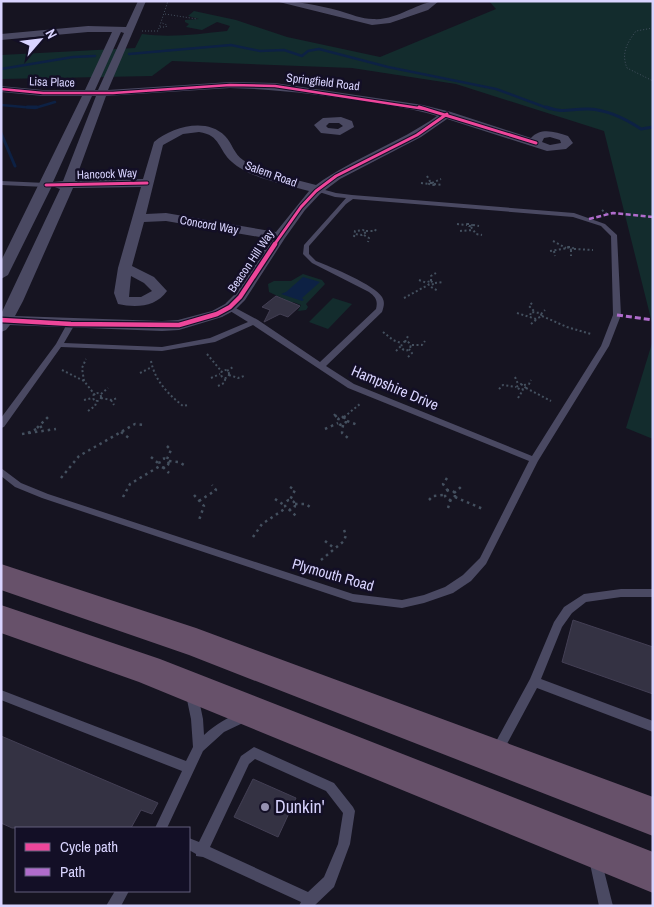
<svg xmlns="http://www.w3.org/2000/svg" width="654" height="907" viewBox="0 0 654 907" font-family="'Archivo Narrow',sans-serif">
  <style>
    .green { fill: #132c2d }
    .water { fill: #0d2144 }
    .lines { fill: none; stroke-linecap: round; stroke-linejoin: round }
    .stream-far1 { stroke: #0d2144; stroke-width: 2.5 }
    .stream { stroke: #0d2144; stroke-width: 3 }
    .building { fill: #343243; stroke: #433f54 }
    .path-far2 { stroke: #44505f; stroke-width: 1; stroke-dasharray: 1 2; stroke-linecap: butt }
    .path-far1 { stroke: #44505f; stroke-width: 2; stroke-dasharray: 2 2.5; stroke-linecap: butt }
    .path { stroke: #44505f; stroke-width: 2.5; stroke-dasharray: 2.5 4; stroke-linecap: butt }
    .lane { fill: #4a4962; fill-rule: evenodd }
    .street { fill: #4a4962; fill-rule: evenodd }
    .highway { fill: #67516a; fill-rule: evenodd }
    .quiet-far1 { stroke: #b06ccc; stroke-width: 2.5; stroke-dasharray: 5 2.5; stroke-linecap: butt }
    .quiet { stroke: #b06ccc; stroke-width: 3; stroke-dasharray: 6 3; stroke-linecap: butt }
    .cycleway-far2-casing { stroke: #130f26; stroke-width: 4.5 }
    .cycleway-far1-casing { stroke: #130f26; stroke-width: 5 }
    .cycleway-casing { stroke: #130f26; stroke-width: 7 }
    .cycleway-far2 { stroke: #ed469a; stroke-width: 2.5 }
    .cycleway-far1 { stroke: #ed469a; stroke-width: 3 }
    .cycleway { stroke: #ed469a; stroke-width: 4.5 }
    .poi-dot { fill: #9591b1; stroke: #130f26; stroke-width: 2 }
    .labels { text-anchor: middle; stroke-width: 5; stroke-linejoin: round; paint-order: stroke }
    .far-street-label { font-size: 12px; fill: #d9d4ff; stroke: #130f26 }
    .street-label { font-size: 15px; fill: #d9d4ff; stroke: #130f26 }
    .near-poi-label { font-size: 18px; fill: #d9d4ff; stroke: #130f26; text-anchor: start }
  </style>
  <rect width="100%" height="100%" fill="#161421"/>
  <g class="green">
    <path d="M489,1H653V327L604,131L456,84L352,68L172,61L152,76L1,79V55L135,48L142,34C171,38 198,34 227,31L230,26L217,22L202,30L186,27L189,24L185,22V20L199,19L188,16L194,11L236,20L287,37L380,57L496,9Z"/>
    <path d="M303,274L322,280L325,284L306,304L308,307L306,310L298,311L301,305L293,302L289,305L284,299L269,292L268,284L274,281H291Z"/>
    <path d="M333,298L352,304L328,329L309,322Z"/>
    <path d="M653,340V439L626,428Z"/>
  </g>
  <path class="water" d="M303,277L320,282L302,298L304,300L302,301L281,294L286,292Z"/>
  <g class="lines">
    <g class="stream-far1">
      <path d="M129,54L231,45L260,51L284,50L302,56L308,51L319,49L388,67L496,89L550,109"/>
      <path d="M1,69L73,57L95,56"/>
      <path d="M1,105L35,108L55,102"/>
    </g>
    <g class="stream">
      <path d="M27,107H37"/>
      <path d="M546,107C564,114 572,108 589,109C608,110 626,119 641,129L653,127"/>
      <path d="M1,133L15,166"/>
    </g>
  </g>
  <g class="building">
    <path d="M276,296L300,306L288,317L280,314L264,322L270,310L262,307Z"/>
    <path d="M573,620L653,647V694L562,662Z"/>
    <path d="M1,736L158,803L152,814L141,810L131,828H12L1,823Z"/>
    <path d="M253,779L296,798L278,837L234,817Z"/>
  </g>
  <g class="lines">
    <g class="path-far2">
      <path d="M165,14L197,19"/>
      <path d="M160,27H166L167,25L162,23"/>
      <path d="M653,28L636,31C627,43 621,53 627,68L653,81"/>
      <path d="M142,31H158L168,1"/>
    </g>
    <g class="path-far1">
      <path d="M427,176L431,183"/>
      <path d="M421,183L429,184"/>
      <path d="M430,183H432L434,185L429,184Z"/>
      <path d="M432,183L441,179"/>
      <path d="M434,184L442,185"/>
      <path d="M602,210L607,214"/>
      <path d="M457,224L467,225"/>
      <path d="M467,224H471L473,226H469Z"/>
      <path d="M473,225L479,226"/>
      <path d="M471,227L476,234L482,235"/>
      <path d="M366,231H375L376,229"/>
      <path d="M460,231L473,230"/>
      <path d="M364,235L369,238L368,242"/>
      <path d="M354,237L355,231L363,230L366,232L362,235L355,234"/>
      <path d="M553,241L566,248"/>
      <path d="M568,247H572L574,249L569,250Z"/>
      <path d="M574,249L593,250"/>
      <path d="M571,250V256"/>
      <path d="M550,251L568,248"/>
      <path d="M554,251L555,256"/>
      <path d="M419,280L427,283"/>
      <path d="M431,281L434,284L429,285L427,282Z"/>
      <path d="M431,281V276L436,273"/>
      <path d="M435,283L443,282"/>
      <path d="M431,287L438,291"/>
      <path d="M404,298L428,285"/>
      <path d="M532,303L529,306L534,311"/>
      <path d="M517,313L536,319L542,316L540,313L531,312L530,316"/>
      <path d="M541,314L545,310"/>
      <path d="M542,316L567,327L591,334"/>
      <path d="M531,324L537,319"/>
      <path d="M383,332L393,340L401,343"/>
      <circle cx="406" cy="346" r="4.5"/>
      <path d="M405,342L408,336"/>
      <path d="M412,345H422L425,341"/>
      <path d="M396,351L401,346"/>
      <path d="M207,354L222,372"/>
      <path d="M408,357L412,353L409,349"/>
      <path d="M151,361C155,381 168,394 183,406L188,405"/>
      <path d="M62,370L84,381L95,395"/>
      <circle cx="225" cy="374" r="4"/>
      <path d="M227,371L233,367"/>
      <path d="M140,373L152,367"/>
      <path d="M229,375L238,378L244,376"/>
      <path d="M515,377L518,384"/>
      <path d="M211,378L220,374"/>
      <path d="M84,381L82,368L86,359"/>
      <path d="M521,384L526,388L521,390L516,387Z"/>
      <path d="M524,385L529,384L531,380"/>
      <path d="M218,386L224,383L226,377"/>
      <path d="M526,388L551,401"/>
      <path d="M499,389L503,385L516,387"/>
      <circle cx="97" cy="397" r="4"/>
      <path d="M101,394L108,388"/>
      <path d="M101,398L111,400L118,398"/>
      <path d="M518,398L523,390"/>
      <path d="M84,400L92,398"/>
      <path d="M111,400L114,405"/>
      <path d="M88,411L95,406L97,400"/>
      <path d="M334,414L336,417"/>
      <path d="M344,417L360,404"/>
    </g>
    <g class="path">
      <path d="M335,415L338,419"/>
      <circle cx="342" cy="421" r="4"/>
      <path d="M342,418L345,415"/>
      <path d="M347,421L358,425"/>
      <path d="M343,425L342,433L348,438"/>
      <path d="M37,428L48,417"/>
      <path d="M325,429L338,423"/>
      <path d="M121,432L129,438"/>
      <path d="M28,433L45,425"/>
      <path d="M22,434L56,429"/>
      <path d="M167,446L171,450L167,459"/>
      <path d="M151,457L158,463"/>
      <circle cx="164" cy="463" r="4.5"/>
      <path d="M169,461L179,462L184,465"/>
      <path d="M163,467L169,473"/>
      <path d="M61,478L79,456L135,424L145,425"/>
      <path d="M447,478L443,484L448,491"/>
      <path d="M290,487L295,490L290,500"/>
      <circle cx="450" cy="495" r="5"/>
      <path d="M454,493L462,486"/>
      <path d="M194,495L204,506L199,520"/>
      <path d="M123,497L130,484L160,466"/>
      <path d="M455,497L483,509"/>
      <path d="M275,499L284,505"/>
      <path d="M429,500L433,496L444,495"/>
      <circle cx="290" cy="505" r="5"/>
      <path d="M199,501L216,490L212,485"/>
      <path d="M295,504H306L310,507"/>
      <path d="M448,508L451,499"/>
      <path d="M289,509L296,516"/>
      <path d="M253,537L262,524L286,508"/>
      <path d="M325,541L334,548"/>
      <path d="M321,560L344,541L346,535L344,530"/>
    </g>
    <g class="lane">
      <path d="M1,181L46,183L49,185L46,187L1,185Z"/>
      <path d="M318,188L336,193L352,195L574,213L605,224L617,235L621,315L609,346L538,461L486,564L471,581L453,593L424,603L402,608L353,602L42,498L15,487L1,476V468L21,483L48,494L353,594L402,600L424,595L445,587L463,575L480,558L529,461L348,388L253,325L215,342L162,351L61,347L4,427L1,428V418L56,344L68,322H71L75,324L64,343L162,347L210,338L248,322L227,309V305H230L258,320L320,362L376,309C378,301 376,297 369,292L312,263L303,254L304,245L346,198L335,197L316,191L315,190ZM353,199L573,217L601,226L611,236L613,315L601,346L532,456L354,384L326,366L382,312C384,306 385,302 382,297C375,285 331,267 316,261L309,254V246L346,204Z"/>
      <path d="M621,589H653V597H621L586,602L572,613L562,627L541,679L653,721V732L537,688L501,755L497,757L493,755L491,751L493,747L530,679L554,622L564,607L584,594Z"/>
      <path d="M1,690L186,761L193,747L191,719L186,695L188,691L192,690L196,691L198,695L203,719L204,735C216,724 228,717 243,712L247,713L249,717L247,721L224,732L203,751L167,828H155L182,771L1,700Z"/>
      <path d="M254,747L334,783L353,807L355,811L350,844L334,887L314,906H299L301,902L203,857L196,856V854L189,850V838L199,842L241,756ZM255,759L326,791L343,813L338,844L324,877L308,892L210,847L249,764Z"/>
      <path d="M595,853L600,854L601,859L613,906H599L589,859L590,854Z"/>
      <path d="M115,891H129L121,906H106Z"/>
    </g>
    <g class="street">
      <path d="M138,1H146L108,90L230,82L275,83L423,105L451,112L531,138C541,127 555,132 568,136L573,143L566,149L547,151L447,119L421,137L340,179L320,194L305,210L285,238L245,300L235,310L222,317L179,330L162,331L10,325L6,330L1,332V314L60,189L52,186L8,275L1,279V261L82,96H43L1,92V86L43,90H85L112,32H88L1,40V34L88,26L126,27ZM121,32L124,33L98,90H95ZM230,88C277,89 323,95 369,102C392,106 415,109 437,116C399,143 353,158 316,185C292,178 264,174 243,160C234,154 232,143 225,136C206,117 172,127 154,142L143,179L75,181L106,96ZM92,96H96L63,181L53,182ZM199,132C221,135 218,150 232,162C249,178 287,185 309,191L276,232L166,213L146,214L163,145L183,134ZM550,137L560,140L561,143L550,145L542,142L544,138ZM141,187L118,268L114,293L118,304C136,308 156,307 167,291L154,277L132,266L144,222L166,221L271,239L235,294L225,304L212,311L178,320L162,321L15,316L23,301L73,188ZM131,276L144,283L152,291L141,297H129Z"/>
      <path d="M275,1C297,1 318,5 340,11C350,14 362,19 373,19C397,21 418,1 439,1L428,10L390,23L372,25Z"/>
      <path d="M341,117L352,121L354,127L340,135L321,133L314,125L323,118ZM329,123H339L343,126L338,129L328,128L326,126Z"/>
    </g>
    <g class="highway">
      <path d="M1,564L196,628L653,797V836L189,655L1,590Z"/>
      <path d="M1,605L160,659L653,852V893L139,682L1,633Z"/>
    </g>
    <path class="quiet-far1" d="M589,219L613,213L653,217"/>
    <path class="quiet" d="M617,315L653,320"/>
    <defs>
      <path id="cycleway-far2" d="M1,89L43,93H113L230,85L275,86L425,109"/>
      <g id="cycleway-far1">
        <path d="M419,107L536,143"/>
        <path d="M46,185L147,183"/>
        <path d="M274,245L301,207L316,191L336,176L417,135L447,114"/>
      </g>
      <path id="cycleway" d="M1,320L71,324L179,325L217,314L230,307L240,297L275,244"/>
    </defs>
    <use href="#cycleway-far2" class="cycleway-far2-casing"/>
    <use href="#cycleway-far1" class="cycleway-far1-casing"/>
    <use href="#cycleway" class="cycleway-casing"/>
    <use href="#cycleway-far2" class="cycleway-far2"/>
    <use href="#cycleway-far1" class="cycleway-far1"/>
    <use href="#cycleway" class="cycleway"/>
  </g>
  <circle class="poi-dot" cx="265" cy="807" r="5"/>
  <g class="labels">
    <g class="far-street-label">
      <text transform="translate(52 82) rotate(2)" y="4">Lisa Place</text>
      <text transform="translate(323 82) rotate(7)" y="4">Springfield Road</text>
      <text transform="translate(107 174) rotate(-2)" y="4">Hancock Way</text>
      <text transform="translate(271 174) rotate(20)" y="4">Salem Road</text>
      <text transform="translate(209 225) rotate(10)" y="4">Concord Way</text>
      <text transform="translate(251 261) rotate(-56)" y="4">Beacon Hill Way</text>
    </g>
    <g class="street-label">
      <text transform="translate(395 388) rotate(23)" y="5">Hampshire Drive</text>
      <text transform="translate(333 575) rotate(16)" y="5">Plymouth Road</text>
    </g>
    <g class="near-poi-label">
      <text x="275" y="813">Dunkin'</text>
    </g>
  </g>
  <rect width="654" height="907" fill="none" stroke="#d9d4ff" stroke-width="5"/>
  <rect x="15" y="827" width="175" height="65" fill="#130f26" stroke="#625e7d"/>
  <rect x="25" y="843" width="25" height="8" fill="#ed469a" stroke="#625e7d"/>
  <text x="60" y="852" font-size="15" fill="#d9d4ff">Cycle path</text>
  <rect x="25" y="868" width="25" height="8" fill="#b06ccc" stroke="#625e7d"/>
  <text x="60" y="877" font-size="15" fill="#d9d4ff">Path</text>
  <g transform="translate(40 40) rotate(62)" stroke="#130f26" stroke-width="4" paint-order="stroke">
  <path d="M0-4L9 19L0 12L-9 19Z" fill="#d9d4ff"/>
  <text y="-8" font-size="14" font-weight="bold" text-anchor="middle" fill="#d9d4ff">N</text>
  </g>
</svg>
